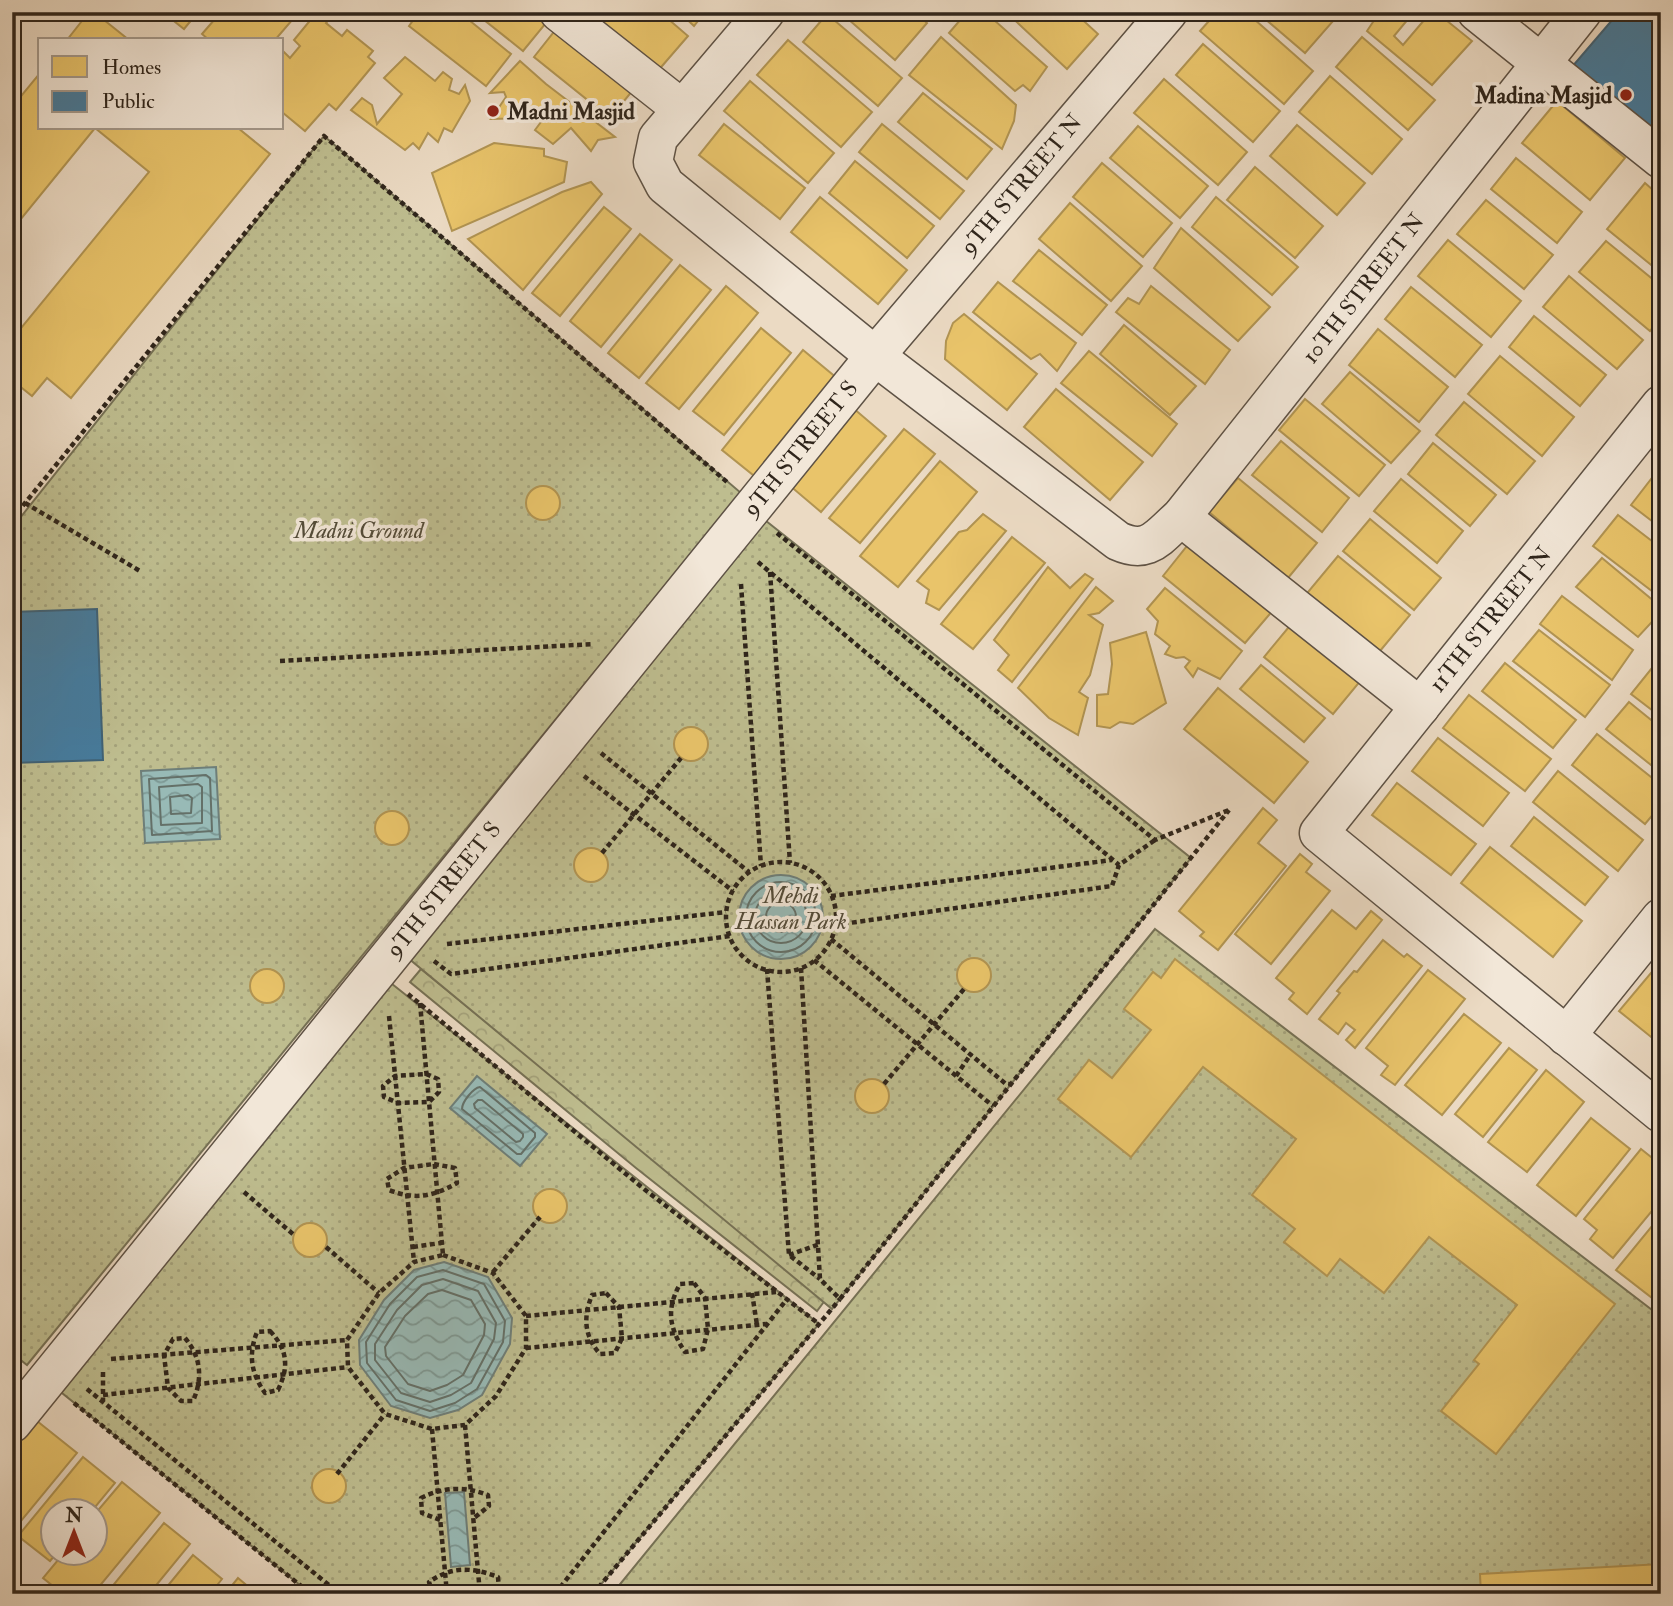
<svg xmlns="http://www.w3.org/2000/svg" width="1673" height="1606" viewBox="0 0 1673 1606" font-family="'IM FELL Double Pica',serif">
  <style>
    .forest { fill: url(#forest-crowns); stroke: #767155; stroke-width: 2 }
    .park { fill: url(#park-dots); stroke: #767155; stroke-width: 2 }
    .water { fill: url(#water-waves); stroke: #6e7e78; stroke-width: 2 }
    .homes { fill: #e9c46a; stroke: #b19452; stroke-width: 2 }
    .public { fill: #457b9d; stroke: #3e6176; stroke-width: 2 }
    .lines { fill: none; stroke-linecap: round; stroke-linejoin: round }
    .shore { stroke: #647068; stroke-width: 2 }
    .minor-casing { stroke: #5e5245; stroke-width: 41 }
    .path { stroke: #2f251b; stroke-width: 4.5; stroke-dasharray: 5 3.5; stroke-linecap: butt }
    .minor { stroke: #f2e7d8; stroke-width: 38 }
    .poi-dot { fill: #8f2418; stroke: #f2e7d8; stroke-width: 2.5 }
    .labels { text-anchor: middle; stroke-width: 7; stroke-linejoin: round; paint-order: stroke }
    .poi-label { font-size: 23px; font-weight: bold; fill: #2f251b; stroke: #f2e7d8; text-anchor: end }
    .street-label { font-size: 23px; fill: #2f251b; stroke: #f2e7d8 }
    .park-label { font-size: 23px; font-style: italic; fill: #534b38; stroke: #f2e7d8 }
  </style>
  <defs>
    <pattern id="forest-crowns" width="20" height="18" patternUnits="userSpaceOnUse" patternTransform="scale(1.75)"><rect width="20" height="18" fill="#bebd8f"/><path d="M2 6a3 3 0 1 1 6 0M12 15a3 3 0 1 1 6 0" fill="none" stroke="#a4a27b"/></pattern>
    <pattern id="park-dots" width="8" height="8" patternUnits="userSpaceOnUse" patternTransform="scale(1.75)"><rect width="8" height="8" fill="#bebd8f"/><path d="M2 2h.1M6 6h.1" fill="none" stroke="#a4a27b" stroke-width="1.8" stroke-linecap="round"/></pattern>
    <pattern id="water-waves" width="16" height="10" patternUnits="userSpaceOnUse" patternTransform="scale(1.75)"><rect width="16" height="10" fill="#98bab6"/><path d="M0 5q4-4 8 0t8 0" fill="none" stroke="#7c9793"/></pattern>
  </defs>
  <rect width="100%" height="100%" fill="#ebdac3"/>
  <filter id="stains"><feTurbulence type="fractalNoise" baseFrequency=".00286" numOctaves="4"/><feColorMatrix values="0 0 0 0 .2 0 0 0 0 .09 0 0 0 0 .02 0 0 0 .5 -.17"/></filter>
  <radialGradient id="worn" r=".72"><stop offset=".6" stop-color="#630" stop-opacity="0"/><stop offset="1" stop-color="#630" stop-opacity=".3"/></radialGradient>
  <path class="forest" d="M421,969L826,1299L817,1311L636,1168L410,982Z"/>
  <g class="park">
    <path d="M324,136L741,493L27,1365L12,1353V528Z"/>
    <path d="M751,509L1191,858L832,1309L396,948Z"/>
    <path d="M1155,929L1656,1313L1661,1381V1594H612Z"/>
    <path d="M377,972L819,1324L593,1594H311L41,1376Z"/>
  </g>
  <g class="water">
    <path d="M216,767L220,839L145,843L141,771Z"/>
    <circle cx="781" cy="917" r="42"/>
    <path d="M477,1076L547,1134L520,1166L450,1108Z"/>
    <path d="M444,1262L488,1277L512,1318L510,1344L482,1395L458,1410L430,1418L391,1406L360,1365L359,1340L384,1300L414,1270Z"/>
    <path d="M464,1492L470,1565L451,1567L445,1493Z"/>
  </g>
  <g class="homes">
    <path d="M89,12H94L129,40H67Z"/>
    <path d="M152,12H198L184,29L165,14L161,20Z"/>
    <path d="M221,12H299L275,40H209L202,34Z"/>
    <path d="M317,12H325L331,17L326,23L342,36L347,30L373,51L368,57L375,63L336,110L329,104L305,131L282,112V55L284,52L290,58L300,46L294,40Z"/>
    <path d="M419,12H459L511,54L486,86L409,26Z"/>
    <path d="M474,12H532L546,23L523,51Z"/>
    <path d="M585,12H660L688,36L656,73Z"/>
    <path d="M679,12H705L694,26Z"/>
    <path d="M840,12H915L927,23L895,60Z"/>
    <path d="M967,12H985L1047,67L1030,91L1023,85L1015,91L949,33Z"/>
    <path d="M1006,12H1074L1098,34L1067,69Z"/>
    <path d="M1217,12H1246L1313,71L1284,104L1200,31Z"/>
    <path d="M1257,12H1324L1334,20L1305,53Z"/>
    <path d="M1375,12H1414L1394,36L1403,45L1431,12H1436L1472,41L1432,85L1367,31L1377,16Z"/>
    <path d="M827,14L902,78L878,106L803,42Z"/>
    <path d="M561,23L638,84L610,118L534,57Z"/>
    <path d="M941,37L1016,105L1014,121L1002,149L909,75Z"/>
    <path d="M1362,37L1435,100L1408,130L1336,67Z"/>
    <path d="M788,40L872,112L841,147L757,75Z"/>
    <path d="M1203,44L1280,111L1253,142L1176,75Z"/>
    <path d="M405,57L435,81L443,72L452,79L449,90L459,94L465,85L470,101L452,132L444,128L438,142L428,133L419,149L413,143L405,150L351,110L362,98L372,105L377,124L402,94L384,78Z"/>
    <path d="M520,61L546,84L615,137L598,140L591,151L571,128L553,144L535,130L544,118L529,112L523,118L491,119L506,97L504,92L490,93Z"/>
    <path d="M40,73V128H238L270,154L71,398L47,378L32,396L12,380V339L149,172L95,128L12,230V107Z"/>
    <path d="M1330,76L1402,139L1372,174L1299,112Z"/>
    <path d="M1164,79L1247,152L1218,185L1134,113Z"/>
    <path d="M750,81L834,153L808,183L724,111Z"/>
    <path d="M923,93L992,149L967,179L898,122Z"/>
    <path d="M1557,101L1625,158L1590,200L1522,143Z"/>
    <path d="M724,124L805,188L780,219L699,155Z"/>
    <path d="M882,124L964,191L940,219L859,152Z"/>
    <path d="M1297,125L1365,183L1337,215L1270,156Z"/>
    <path d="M1138,126L1208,186L1180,218L1110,158Z"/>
    <path d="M494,143L544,149V156L567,162L564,182L452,231L432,173Z"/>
    <path d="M1516,158L1582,212L1557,243L1491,189Z"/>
    <path d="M855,161L934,226L907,258L829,193Z"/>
    <path d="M1102,163L1172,223L1143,257L1073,197Z"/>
    <path d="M1255,167L1323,226L1295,258L1227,200Z"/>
    <path d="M591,182L602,194L523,290L468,239L562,192Z"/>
    <path d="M1645,183L1661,197V273L1607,229Z"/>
    <path d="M820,197L907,270L878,304L791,232Z"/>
    <path d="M1216,197L1298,267L1272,295L1192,227Z"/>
    <path d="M1486,200L1553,255L1524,289L1457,234Z"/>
    <path d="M1070,203L1142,266L1111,301L1039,239Z"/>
    <path d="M604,207L631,229L560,316L532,293Z"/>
    <path d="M1181,228L1270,307L1238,341L1154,268Z"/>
    <path d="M640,234L672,260L601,347L570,321Z"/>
    <path d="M1448,240L1521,301L1491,337L1418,276Z"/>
    <path d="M1606,241L1661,286V318L1650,331L1579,272Z"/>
    <path d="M1039,250L1107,305L1082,335L1013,281Z"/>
    <path d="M680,265L711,290L639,378L608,353Z"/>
    <path d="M1569,276L1643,340L1617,369L1543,307Z"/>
    <path d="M998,282L1076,343L1057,371L1040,354L1031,359L973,312Z"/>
    <path d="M726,286L758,313L679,409L646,383Z"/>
    <path d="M1151,286L1230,350L1205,384L1116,312L1128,298L1139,304Z"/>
    <path d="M1411,287L1482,345L1455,377L1385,319Z"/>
    <path d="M964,314L1037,374L1007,410L945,359L946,341L953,323Z"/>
    <path d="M1534,316L1606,375L1580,406L1509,347Z"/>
    <path d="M1124,325L1196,386L1170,415L1100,354Z"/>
    <path d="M761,328L791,353L724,435L693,411Z"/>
    <path d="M1378,329L1448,387L1419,422L1349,365Z"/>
    <path d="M803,350L844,384L763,483L722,450Z"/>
    <path d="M1089,351L1177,424L1152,456L1061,383Z"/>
    <path d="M1500,356L1574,417L1542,456L1468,394Z"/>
    <path d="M1350,372L1420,431L1391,463L1322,404Z"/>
    <path d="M1056,389L1143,462L1110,500L1024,427Z"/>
    <path d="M1305,399L1385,465L1359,496L1279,430Z"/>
    <path d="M1464,402L1535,461L1507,494L1436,435Z"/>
    <path d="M853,408L886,436L821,512L789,485Z"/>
    <path d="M904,429L935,454L860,543L829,518Z"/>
    <path d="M1281,441L1349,498L1322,532L1252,475Z"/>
    <path d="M1433,443L1496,495L1470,526L1408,474Z"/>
    <path d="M940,461L977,492L898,587L860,556Z"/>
    <path d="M1655,474L1661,479V528L1631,505Z"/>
    <path d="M1238,478L1317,543L1288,578L1209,512Z"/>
    <path d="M1401,479L1463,531L1437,563L1374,511Z"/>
    <circle cx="543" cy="503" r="17"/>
    <path d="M983,514L1006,531L939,610L926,603L929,590L917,581L959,532L967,530Z"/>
    <path d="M1618,515L1661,548V598L1593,546Z"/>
    <path d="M1370,519L1441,578L1414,610L1343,551Z"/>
    <path d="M1012,537L1045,563L973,649L941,624Z"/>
    <path d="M1191,541L1274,609L1245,643L1163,576Z"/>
    <path d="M1338,556L1410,615L1375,657L1303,598Z"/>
    <path d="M1602,558L1661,607V612L1638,637L1576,587Z"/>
    <path d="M1048,567L1070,588L1085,574L1093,579L1012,682L998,670L1009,655L994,640Z"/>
    <path d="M1096,587L1113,601L1099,613L1089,615L1103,625L1090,675L1079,692L1088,698L1078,735L1049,718L1018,688Z"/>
    <path d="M1165,588L1242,651L1220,679L1198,668L1193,677L1185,667L1190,661L1184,657L1176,658L1165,654L1170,646L1155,634L1158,621L1147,609Z"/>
    <path d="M1562,596L1633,650L1612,680L1540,624Z"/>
    <path d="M1293,622L1362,679L1333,714L1264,657Z"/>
    <path d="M1539,630L1610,685L1585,717L1513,661Z"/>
    <path d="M1146,632L1166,703L1133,724L1120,722L1110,728L1097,726V695L1108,694L1112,664L1110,643Z"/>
    <path d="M1505,663L1576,720L1553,748L1482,691Z"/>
    <path d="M1656,663L1661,667V717L1631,694Z"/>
    <path d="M1261,665L1325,718L1304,742L1240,689Z"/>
    <path d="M1218,688L1308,762L1274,803L1184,729Z"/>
    <path d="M1469,695L1551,759L1525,791L1443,728Z"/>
    <path d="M1629,702L1661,728V773L1606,729Z"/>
    <circle cx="691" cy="744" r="17"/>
    <path d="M1597,734L1661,785V805L1645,824L1572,765Z"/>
    <path d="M1438,738L1509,793L1483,826L1412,771Z"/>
    <path d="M1558,771L1643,840L1618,871L1533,802Z"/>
    <path d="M1397,783L1476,844L1451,875L1372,815Z"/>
    <path d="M1263,808L1277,820L1258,843L1286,866L1218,950L1200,936L1204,932L1179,911Z"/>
    <circle cx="392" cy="828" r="17"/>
    <path d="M1534,817L1608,877L1585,905L1511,846Z"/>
    <path d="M1490,847L1582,921L1553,957L1461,883Z"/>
    <circle cx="591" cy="865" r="17"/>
    <path d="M1300,854L1312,864L1306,872L1330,891L1271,964L1235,934Z"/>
    <path d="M1332,910L1356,929L1371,911L1382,920L1307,1014L1289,999L1294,993L1276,978Z"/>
    <path d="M1383,940L1404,957L1407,954L1422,966L1355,1048L1346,1040L1355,1030L1346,1023L1338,1034L1319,1019L1340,993L1337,991L1354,971L1357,972Z"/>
    <circle cx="974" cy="975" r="17"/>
    <path d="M1175,959L1615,1304L1496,1454L1441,1411L1479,1364L1474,1360L1517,1305L1429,1237L1384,1293L1340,1259L1327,1276L1284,1242L1295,1229L1252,1195L1296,1139L1203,1067L1131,1157L1058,1099L1089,1060L1112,1078L1151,1030L1124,1009L1153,972L1161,978Z"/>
    <path d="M1661,961V1045L1619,1011Z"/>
    <circle cx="267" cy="986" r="17"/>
    <path d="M1428,970L1465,999L1395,1085L1381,1075L1388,1066L1366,1048Z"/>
    <path d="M1464,1014L1501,1043L1442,1115L1405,1085Z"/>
    <path d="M1509,1048L1537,1070L1483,1137L1455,1114Z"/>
    <path d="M1546,1070L1584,1102L1527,1172L1488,1142Z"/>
    <circle cx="872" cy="1096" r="17"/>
    <path d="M1591,1118L1630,1149L1576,1216L1537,1185Z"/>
    <path d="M1641,1149L1661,1165V1200L1613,1258L1590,1239L1597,1230L1584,1219Z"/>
    <circle cx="550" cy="1206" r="17"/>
    <path d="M1661,1215V1295L1656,1301L1616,1270Z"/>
    <circle cx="310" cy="1240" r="17"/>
    <path d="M37,1421L77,1453L16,1527L12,1524V1451Z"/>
    <path d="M83,1457L115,1483L91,1512H52V1554H56L50,1561L18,1536Z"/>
    <circle cx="329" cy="1486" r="17"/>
    <path d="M122,1482L160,1513L93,1594H63L43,1578L63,1554H94V1515Z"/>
    <path d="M164,1523L190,1544L149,1594H106Z"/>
    <path d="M193,1555L222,1579L210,1594H161Z"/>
    <path d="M1661,1564V1594H1481L1480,1574Z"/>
    <path d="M238,1578L257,1594H225Z"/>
  </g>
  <g class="public">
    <path d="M1619,12H1661V116L1642,137L1566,74Z"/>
    <path d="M97,609L103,760L12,763V612Z"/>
  </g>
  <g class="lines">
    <g class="shore">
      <path d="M206,775L210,778L212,831L152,835L149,779Z"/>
      <path d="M198,784L202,787V823L161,825L159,787Z"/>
      <path d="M188,795L192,798L191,813L171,814L170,797Z"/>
      <circle cx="781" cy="917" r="35"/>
      <circle cx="781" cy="917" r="26"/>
      <circle cx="781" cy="917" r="15"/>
      <path d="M480,1087L535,1133V1137L521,1154H517L462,1109C462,1102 473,1088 480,1087Z"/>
      <path d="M478,1100H482L523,1134V1137L520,1141L516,1142L475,1108L474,1104Z"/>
      <path d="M443,1270L484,1284L505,1321L503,1342L477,1389L455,1403L430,1411L396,1400L367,1363L366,1342L390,1304L417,1277Z"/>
      <path d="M443,1279L478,1291L496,1323L494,1339L471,1383L451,1395L430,1402L401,1393L375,1360V1344L397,1310L422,1285Z"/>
      <path d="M442,1290L471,1300L485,1324L484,1335L463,1375L447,1385L430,1391L408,1384L386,1356L385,1347L405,1316L428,1294Z"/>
    </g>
    <defs>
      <g id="minor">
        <path d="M559,12L682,109"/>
        <path d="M765,12L658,138L653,162L665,185L875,356L1118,541C1149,555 1158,537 1181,517L1582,12"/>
        <path d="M1477,12L1661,159"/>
        <path d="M1661,405L1319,833L1661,1113"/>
        <path d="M1181,517L1420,707"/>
        <path d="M1566,1036L1661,918"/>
        <path d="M12,1423L875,356L1168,12"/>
      </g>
    </defs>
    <use href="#minor" class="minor-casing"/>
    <g class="path">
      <path d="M25,503L140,571"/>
      <path d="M12,519L324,136L727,482"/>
      <path d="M777,533L1155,840L1229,810"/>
      <path d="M758,562L1119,865"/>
      <path d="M770,572L790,863"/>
      <path d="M741,584L761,866"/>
      <path d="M280,661L594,644"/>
      <path d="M601,753L749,872"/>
      <path d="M584,776L733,891"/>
      <path d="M602,853L681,758"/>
      <circle cx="781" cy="917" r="55"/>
      <path d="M831,896L1112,860"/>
      <path d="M835,925L1112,886L1119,865L1155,840"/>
      <path d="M831,939L1006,1084H1011"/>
      <path d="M447,944L726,912"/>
      <path d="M814,960L993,1106"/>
      <path d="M434,961L451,974L730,936"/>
      <path d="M801,968L820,1279L840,1299L1229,810"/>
      <path d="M767,969L789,1255L820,1279"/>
      <path d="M408,994L644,1189L819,1324"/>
      <path d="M420,1003L443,1255"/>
      <path d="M389,1016L414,1262"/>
      <path d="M426,1074L438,1079L439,1092L429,1102L398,1103L384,1097L383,1086L395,1076Z"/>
      <path d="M956,1076L971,1054"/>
      <path d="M884,1084L964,989"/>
      <path d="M434,1164L455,1168L457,1183C432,1197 415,1200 389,1190L387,1179L404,1168Z"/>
      <path d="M244,1192L294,1235"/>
      <path d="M326,1247L379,1293"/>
      <path d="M413,1247L441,1243"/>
      <path d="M443,1255L493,1273L526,1316V1348L496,1396L465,1425L432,1429L385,1414L348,1367L347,1340L379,1293L414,1262Z"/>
      <path d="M789,1255L820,1244"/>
      <path d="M493,1272L540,1217"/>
      <path d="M694,1283L705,1298L708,1329L703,1349L685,1352C669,1328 666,1309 680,1284Z"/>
      <path d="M606,1293L619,1307L622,1338L615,1353L600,1354C584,1336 583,1317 592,1295Z"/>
      <path d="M752,1293L757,1325"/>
      <path d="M526,1316L776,1292"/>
      <path d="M270,1331C288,1350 289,1367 278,1390L265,1393C251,1373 248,1355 257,1332Z"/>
      <path d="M185,1338C201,1357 203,1378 193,1401H181L168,1388L164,1355L173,1339Z"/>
      <path d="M526,1348L766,1324"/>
      <path d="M111,1359L347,1340"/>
      <path d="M103,1372V1401"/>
      <path d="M87,1389L340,1594"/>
      <path d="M103,1395L348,1367"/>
      <path d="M74,1403L311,1594"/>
      <path d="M465,1425L480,1594"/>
      <path d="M432,1429L447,1594"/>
      <path d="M337,1474L385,1414"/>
      <path d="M440,1520L422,1513L421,1498C443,1487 465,1486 488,1495L489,1506L474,1518"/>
      <path d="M433,1594L429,1582C452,1566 472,1567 498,1577L499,1590L492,1594"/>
      <path d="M555,1594L787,1299"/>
      <path d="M593,1594L840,1299"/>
    </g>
    <use href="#minor" class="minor"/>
  </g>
  <g class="poi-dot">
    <circle cx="1626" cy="95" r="7"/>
    <circle cx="493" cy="111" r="7"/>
  </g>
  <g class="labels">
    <g class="poi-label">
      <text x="1612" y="103">Madina Masjid</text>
      <text x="507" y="119" text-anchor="start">Madni Masjid</text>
    </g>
    <g class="street-label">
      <text transform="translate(1021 184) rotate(-50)" y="8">9TH STREET N</text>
      <text transform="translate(1363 288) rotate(-52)" y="8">10TH STREET N</text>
      <text transform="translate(800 448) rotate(-51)" y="8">9TH STREET S</text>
      <text transform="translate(1490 619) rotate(-51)" y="8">11TH STREET N</text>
      <text transform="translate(443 889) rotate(-51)" y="8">9TH STREET S</text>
    </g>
    <g class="park-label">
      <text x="359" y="538">Madni Ground</text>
      <text x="791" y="903">Mehdi<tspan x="791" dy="26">Hassan Park</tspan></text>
    </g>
  </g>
  <rect width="1673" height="1606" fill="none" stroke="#ebdac3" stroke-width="42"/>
  <rect x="14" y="14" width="1645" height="1578" fill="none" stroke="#2f251b" stroke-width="3.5"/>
  <rect x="21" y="21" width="1631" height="1564" fill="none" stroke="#2f251b" stroke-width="2"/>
  <rect x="38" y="38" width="245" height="91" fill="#f2e7d8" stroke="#a4998c" stroke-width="2"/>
  <rect x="52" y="56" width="35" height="21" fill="#e9c46a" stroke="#a4998c" stroke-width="2"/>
  <text x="102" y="74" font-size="21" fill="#2f251b">Homes</text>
  <rect x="52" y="91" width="35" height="21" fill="#457b9d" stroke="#a4998c" stroke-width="2"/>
  <text x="102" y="108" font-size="21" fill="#2f251b">Public</text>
  <g transform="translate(74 1532)"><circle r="33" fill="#f2e7d8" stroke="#a4998c" stroke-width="2"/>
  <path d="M0-5L12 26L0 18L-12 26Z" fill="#8f2418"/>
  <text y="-10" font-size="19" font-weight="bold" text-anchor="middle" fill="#2f251b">N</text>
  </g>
  <rect width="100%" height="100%" filter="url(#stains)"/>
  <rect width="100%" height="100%" fill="url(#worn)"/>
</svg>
